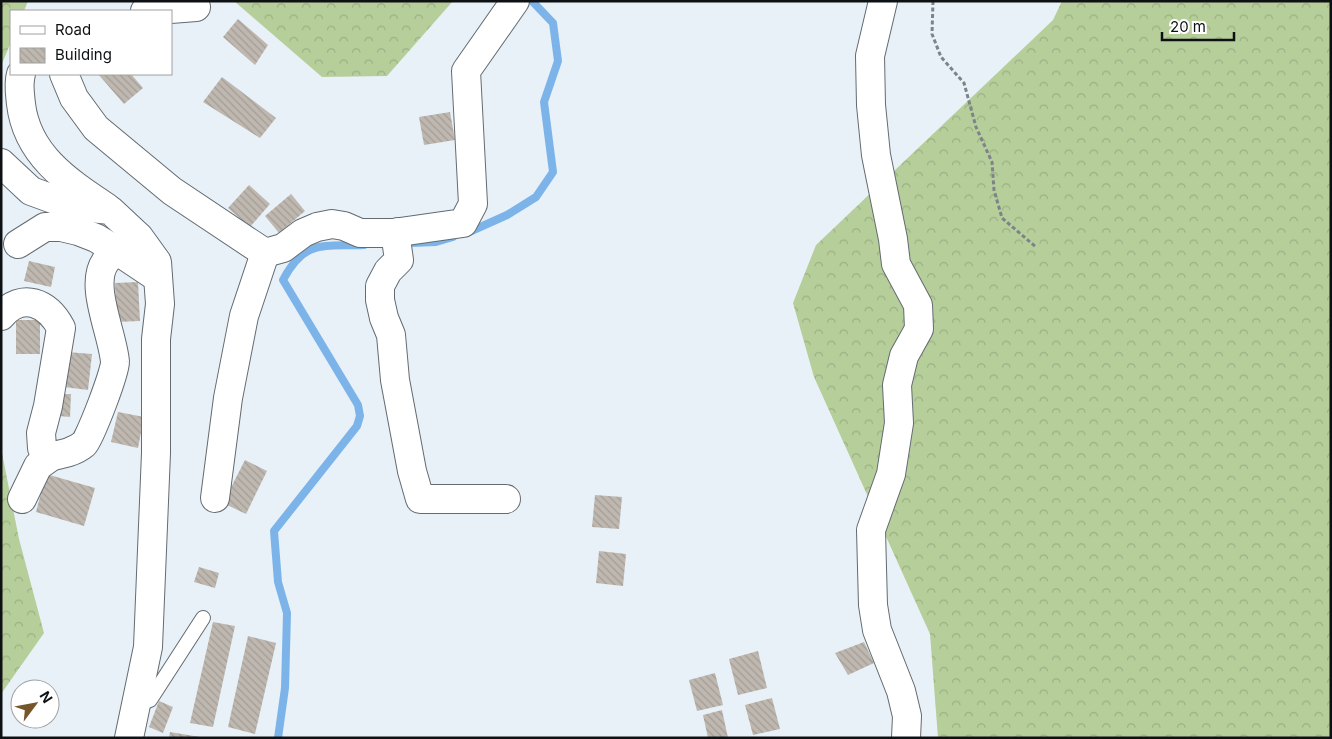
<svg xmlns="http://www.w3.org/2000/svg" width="1332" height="739" viewBox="0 0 1332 739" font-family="Inter,sans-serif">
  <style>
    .forest { fill: url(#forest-crowns) }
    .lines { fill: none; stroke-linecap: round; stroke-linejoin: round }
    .stream { stroke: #7cb4ea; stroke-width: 8 }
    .building { fill: url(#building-back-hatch) }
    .service-casing { stroke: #636b71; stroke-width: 16 }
    .minor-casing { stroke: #636b71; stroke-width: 30 }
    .path { stroke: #7d8388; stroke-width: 3; stroke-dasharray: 4 2.5; stroke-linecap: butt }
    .service { stroke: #fff; stroke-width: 14 }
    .minor { stroke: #fff; stroke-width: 28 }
  </style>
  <defs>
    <pattern id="forest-crowns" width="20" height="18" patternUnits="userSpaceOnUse" patternTransform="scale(1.25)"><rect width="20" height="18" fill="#b6ce9a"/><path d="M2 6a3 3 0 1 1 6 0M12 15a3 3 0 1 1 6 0" fill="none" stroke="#9bb084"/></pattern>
    <pattern id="building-back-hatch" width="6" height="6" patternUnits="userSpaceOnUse" patternTransform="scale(1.25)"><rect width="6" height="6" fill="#bfb8b0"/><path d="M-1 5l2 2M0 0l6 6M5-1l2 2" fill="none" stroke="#a39d96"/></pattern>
  </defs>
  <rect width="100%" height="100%" fill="#e8f1f8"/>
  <g class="forest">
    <path d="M1,1H28L24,11H11V42L1,66Z"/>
    <path d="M234,1H453L387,76L322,77Z"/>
    <path d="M1062,1H1331V738H938L930,634L814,377L793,303L816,245L1053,20Z"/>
    <path d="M1,448L19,539L44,633L1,694Z"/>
  </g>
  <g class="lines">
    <g class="stream">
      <path d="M467,233L507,215L536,197L553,172L544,102L558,61L553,23L532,1"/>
      <path d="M411,243L436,242L453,237"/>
      <path d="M278,738L285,688L287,613L278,582L274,531L357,426L360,416L358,405L283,280C305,238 324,247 364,245"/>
    </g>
  </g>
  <g class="building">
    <path d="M238,19L268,45L255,65L223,37Z"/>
    <path d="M98,74H131L143,88L124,104Z"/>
    <path d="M222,77L276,118L260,138L203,102Z"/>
    <path d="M450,112L455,140L424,145L419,117Z"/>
    <path d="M249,185L270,204L250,227L228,208Z"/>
    <path d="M291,194L305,211L279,233L265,216Z"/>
    <path d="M29,261L55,267L51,287L24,281Z"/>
    <path d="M138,282L140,321L116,322L115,283Z"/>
    <rect x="16" y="320" width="24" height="34"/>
    <path d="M67,352L92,354L88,390L64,387Z"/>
    <path d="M60,394H71L70,417L59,416Z"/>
    <path d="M118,412L144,417L138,448L111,442Z"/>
    <path d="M245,460L267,471L246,514L223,503Z"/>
    <path d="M46,474L95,488L84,526L36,512Z"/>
    <path d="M595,495L622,497L619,529L592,527Z"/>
    <path d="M599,551L626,554L623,586L596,583Z"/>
    <path d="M199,567L219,573L215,588L194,582Z"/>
    <path d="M213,622L235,626L213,727L190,723Z"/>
    <path d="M248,636L276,643L255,734L228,727Z"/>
    <path d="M864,642L874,663L848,675L835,653Z"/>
    <path d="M758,651L767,688L738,695L729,659Z"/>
    <path d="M715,673L723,705L697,711L689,680Z"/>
    <path d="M772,698L780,729L753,735L745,705Z"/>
    <path d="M159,701L173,707L163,733L149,727Z"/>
    <path d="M722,710L728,738H708L703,715Z"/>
    <path d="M170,732L200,737V738H169Z"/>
  </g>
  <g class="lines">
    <defs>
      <path id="service" d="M136,705L150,700L203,618"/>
      <g id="minor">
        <path d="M883,1L870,56L871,105L876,155L893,239L896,264L918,305L919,329L904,356L897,385L899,423L891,474L871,530L872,568L873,605L877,630L901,691L907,716L906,738"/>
        <path d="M145,11L196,7"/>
        <path d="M21,74C18,84 20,94 21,104C27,155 67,181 106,207"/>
        <path d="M64,74L74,98L96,128L172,191L265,253L283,248L303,233L317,227L332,224L344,226L360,233H393L463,223L473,204L466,71L515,1"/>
        <path d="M1,163L31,191L72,206L110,210L139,237L157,262L160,304L156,339V453L148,647L129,738"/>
        <path d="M398,232L396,239L399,260L388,271L380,286V300L384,318L391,335L395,380L404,428L412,471L420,499H506"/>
        <path d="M18,244L45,227H61L78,231L96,238L119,252"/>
        <path d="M1,316C22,291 48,303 61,328L48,406L41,433L42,448L52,456C63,454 74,452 84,444C90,438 116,370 115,362C113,334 88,284 106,261C109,257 114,255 119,252L158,278"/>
        <path d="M215,498L228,398L244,316L265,253"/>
        <path d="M22,499L38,466L52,456"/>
      </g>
    </defs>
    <use href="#service" class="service-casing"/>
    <use href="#minor" class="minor-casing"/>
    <path class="path" d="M933,1L932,34L941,57L964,83L976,127L992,162L994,190L1002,218L1036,247"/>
    <use href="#service" class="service"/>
    <use href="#minor" class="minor"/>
  </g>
  <rect width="1332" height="739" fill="none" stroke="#0e1113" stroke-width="5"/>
  <rect x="10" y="10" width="162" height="65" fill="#ffffff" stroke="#9fa0a1"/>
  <rect x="20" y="26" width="25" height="8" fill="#ffffff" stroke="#9fa0a1"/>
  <text x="55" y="35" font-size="15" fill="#0e1113">Road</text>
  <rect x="20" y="48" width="25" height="15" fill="url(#building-back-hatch)" stroke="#9fa0a1"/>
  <text x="55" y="60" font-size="15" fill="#0e1113">Building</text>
  <g transform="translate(35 704) rotate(58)"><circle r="24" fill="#ffffff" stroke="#9fa0a1"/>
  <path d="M0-4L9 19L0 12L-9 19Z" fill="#76552b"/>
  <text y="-8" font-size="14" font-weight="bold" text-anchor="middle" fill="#0e1113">N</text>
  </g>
  <path d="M1162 32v8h72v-8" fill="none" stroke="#0e1113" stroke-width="2.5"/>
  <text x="1170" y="32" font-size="15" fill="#0e1113" stroke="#ffffff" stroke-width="4" paint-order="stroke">20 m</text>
</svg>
